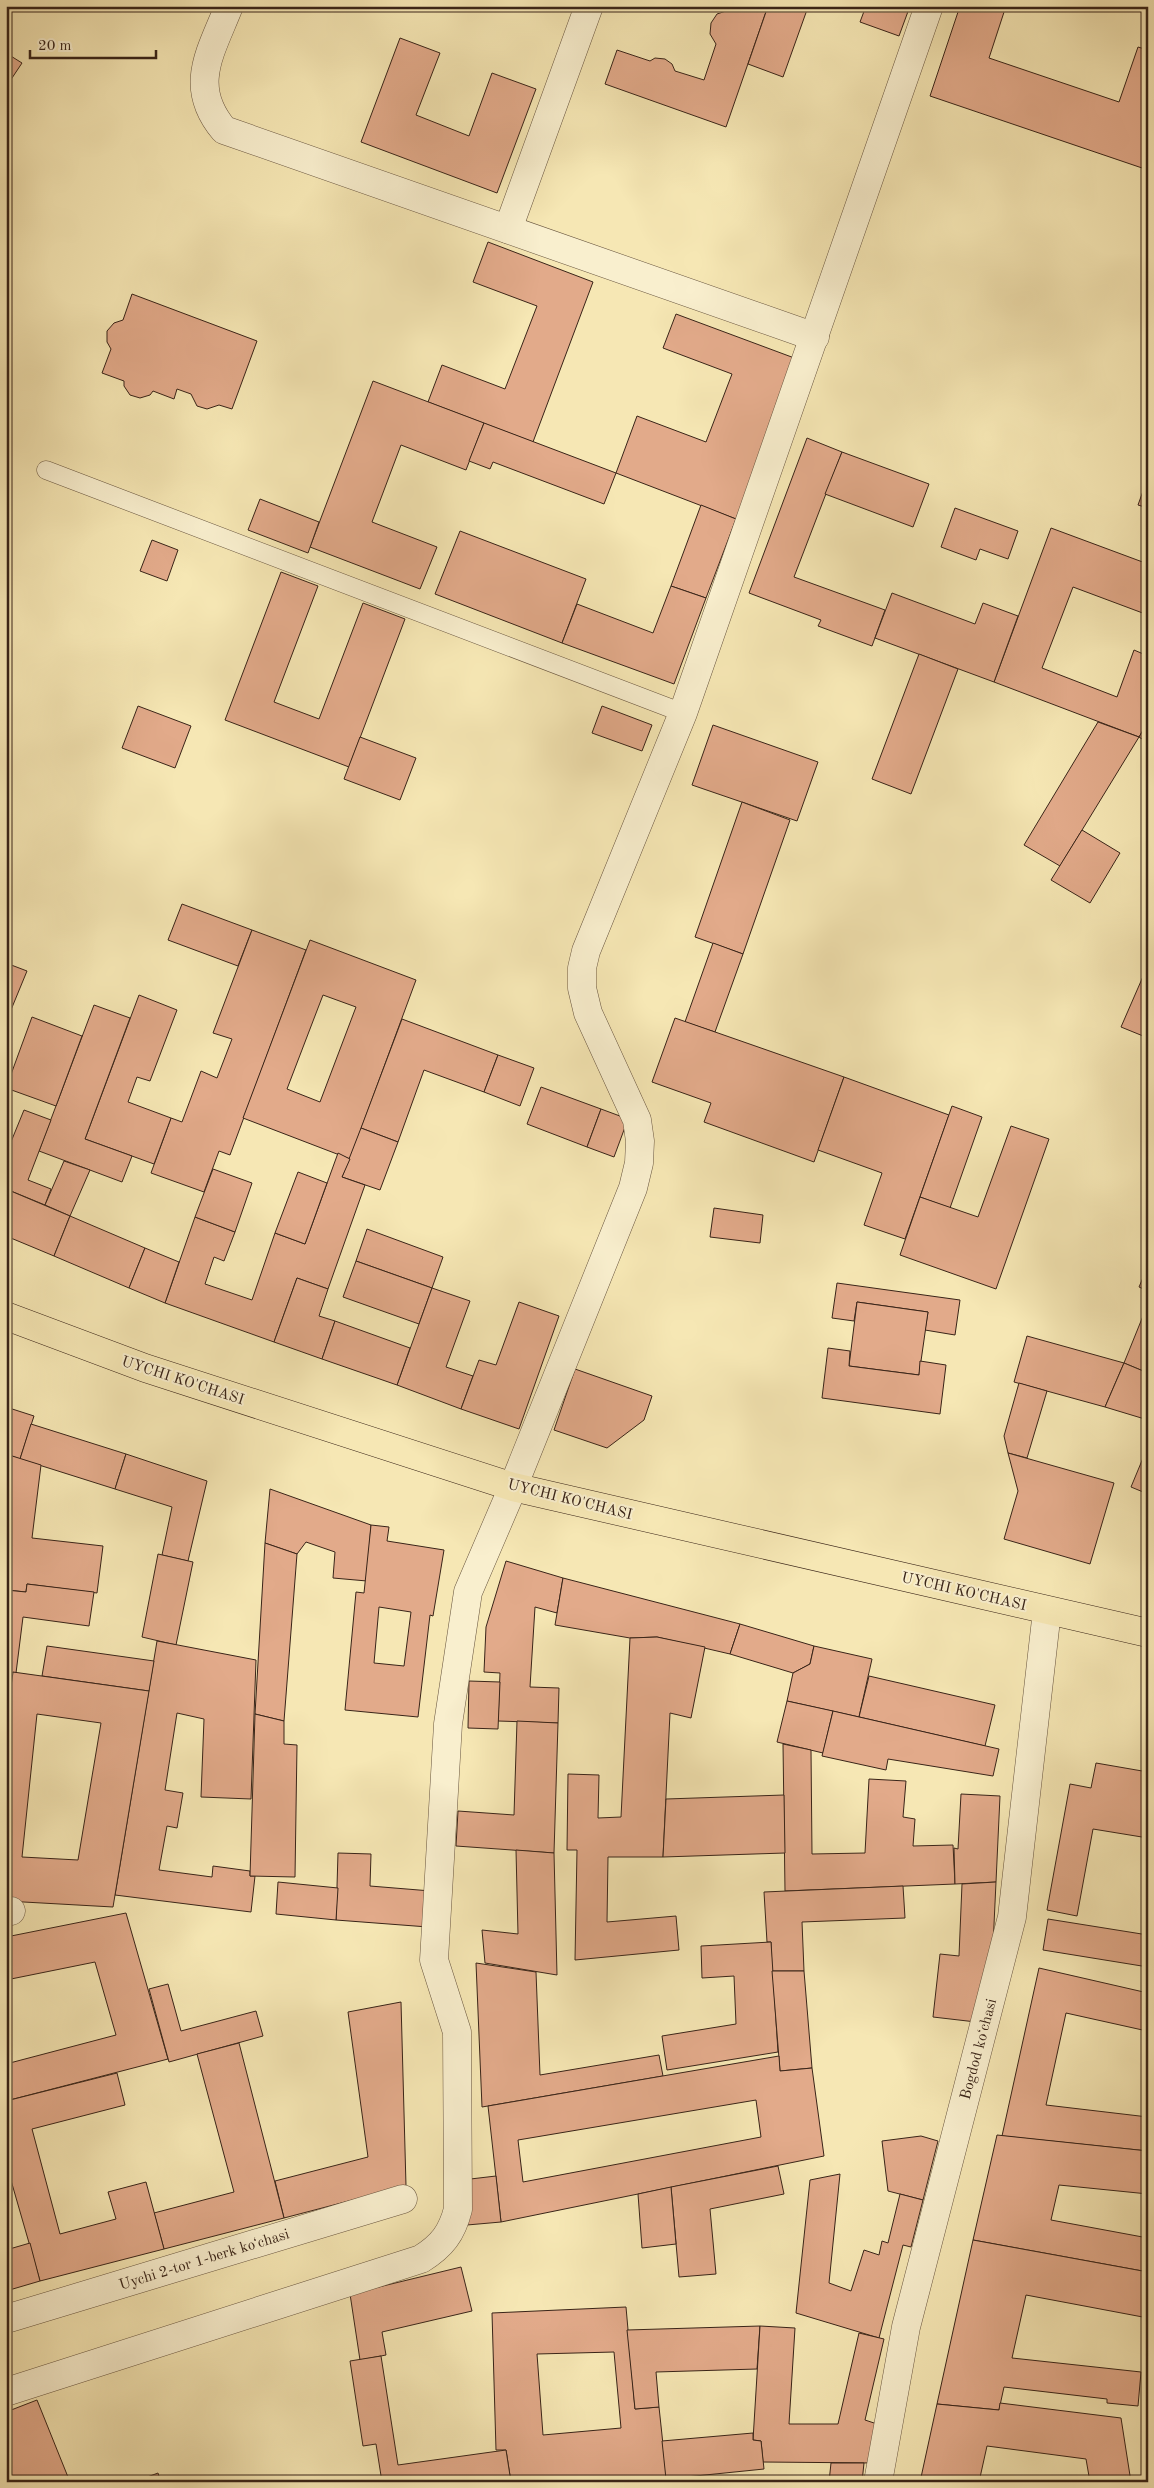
<svg xmlns="http://www.w3.org/2000/svg" width="1154" height="2488" viewBox="0 0 1154 2488" font-family="'Old Standard TT',serif">
  <style>
    .building { fill: #e2aa8a; stroke: #392418; fill-rule: evenodd }
    .lines { fill: none; stroke-linecap: round; stroke-linejoin: round }
    .service-casing { stroke: #68553f; stroke-width: 19 }
    .minor-casing { stroke: #68553f; stroke-width: 29 }
    .primary-casing { stroke: #392418; stroke-width: 29 }
    .service { stroke: #f9efce; stroke-width: 18 }
    .minor { stroke: #f9efce; stroke-width: 28 }
    .primary { stroke: #f6e7b4; stroke-width: 28 }
    .labels { text-anchor: middle; stroke-width: 4; stroke-linejoin: round; paint-order: stroke }
    .street-label { font-size: 15px; fill: #392418; stroke: #f9efce }
  </style>
  <rect width="100%" height="100%" fill="#f6e7b4"/>
  <filter id="stains"><feTurbulence type="fractalNoise" baseFrequency=".004" numOctaves="4"/><feColorMatrix values="0 0 0 0 .2 0 0 0 0 .09 0 0 0 0 .02 0 0 0 .5 -.17"/></filter>
  <radialGradient id="worn" r=".72"><stop offset=".6" stop-color="#630" stop-opacity="0"/><stop offset="1" stop-color="#630" stop-opacity=".3"/></radialGradient>
  <g class="building">
    <path d="M730,6H768L726,127L605,84L617,50L650,61L655,58L665,59L672,64L675,71L704,80L716,44L710,34L711,23L717,14L729,10Z"/>
    <path d="M768,6H815L808,7L783,77L748,64Z"/>
    <path d="M866,6H910L899,36L860,22Z"/>
    <path d="M960,6H1006L989,58L1119,102L1138,47L1148,50V170L930,96Z"/>
    <path d="M400,38L440,53L416,115L469,136L492,73L536,89L497,193L361,142Z"/>
    <path d="M6,53L22,63L6,87Z"/>
    <path d="M488,242L593,282L533,442L428,402L442,365L505,389L537,306L473,282Z"/>
    <path d="M132,294L257,341L232,409L219,405L207,409L197,406L191,394L177,389L174,399L153,391L150,395L140,398L130,395L124,386V381L102,373L111,349L107,342V331L114,323L123,320Z"/>
    <path d="M676,314L797,359L736,519L616,473L637,416L706,442L732,374L663,348Z"/>
    <path d="M373,381L484,423L466,470L401,445L372,522L437,547L420,589L310,547Z"/>
    <path d="M484,423L616,473L604,504L493,462L490,469L469,461Z"/>
    <path d="M807,438L842,452L794,577L885,610L872,646L818,626L821,620L749,593Z"/>
    <path d="M842,452L929,484L913,527L825,494Z"/>
    <path d="M1147,480L1148,481V508L1138,505Z"/>
    <path d="M260,499L319,522L308,553L248,530Z"/>
    <path d="M701,505L736,519L706,598L671,586Z"/>
    <path d="M955,508L1018,531L1008,559L980,549L976,560L941,547Z"/>
    <path d="M1051,528L1148,564V615L1073,587L1042,668L1117,697L1134,650L1148,656V722L1139,737L994,682Z"/>
    <path d="M460,531L586,579L562,643L435,594Z"/>
    <path d="M152,540L178,550L167,581L140,571Z"/>
    <path d="M281,572L318,586L274,702L319,719L363,603L405,619L349,767L225,720Z"/>
    <path d="M671,586L706,598L674,684L562,643L577,604L653,633Z"/>
    <path d="M892,593L975,624L983,603L1018,616L994,682L875,638Z"/>
    <path d="M919,654L958,669L911,794L872,779Z"/>
    <path d="M138,706L191,726L175,768L122,748Z"/>
    <path d="M602,706L652,725L642,751L592,733Z"/>
    <path d="M1098,722L1139,737L1060,866L1024,845Z"/>
    <path d="M1148,722V743L1139,737Z"/>
    <path d="M713,725L818,762L797,821L692,785Z"/>
    <path d="M360,737L416,758L400,800L344,779Z"/>
    <path d="M742,802L790,820L743,954L695,937Z"/>
    <path d="M1082,830L1120,853L1090,903L1051,880Z"/>
    <path d="M182,904L252,930L238,966L168,940Z"/>
    <path d="M252,930L306,950L230,1155L219,1151L204,1192L151,1173L171,1118L182,1122L201,1071L217,1078L232,1039L213,1033Z"/>
    <path d="M310,940L416,980L350,1159L243,1118ZM323,995L356,1007L320,1102L287,1089Z"/>
    <path d="M713,943L743,954L715,1032L685,1022Z"/>
    <path d="M6,963L27,971L6,1022Z"/>
    <path d="M1148,965V1038L1121,1027Z"/>
    <path d="M139,995L177,1010L150,1081L137,1077L128,1102L171,1118L154,1164L85,1139Z"/>
    <path d="M94,1005L130,1018L85,1139L132,1156L122,1182L39,1151Z"/>
    <path d="M32,1017L82,1036L56,1106L6,1088Z"/>
    <path d="M675,1018L844,1077L814,1162L704,1122L711,1103L652,1082Z"/>
    <path d="M402,1019L498,1055L484,1092L424,1070L398,1142L361,1128Z"/>
    <path d="M498,1055L534,1068L520,1106L484,1092Z"/>
    <path d="M844,1077L949,1115L905,1239L864,1225L882,1173L818,1150Z"/>
    <path d="M541,1087L601,1109L587,1147L527,1124Z"/>
    <path d="M952,1106L982,1117L950,1208L920,1197Z"/>
    <path d="M601,1109L628,1119L614,1157L587,1147Z"/>
    <path d="M24,1110L51,1120L28,1180L51,1189L45,1205L6,1189V1154Z"/>
    <path d="M1011,1126L1049,1139L996,1289L900,1255L920,1197L978,1217Z"/>
    <path d="M361,1128L398,1142L380,1190L342,1177Z"/>
    <path d="M6,1139L11,1141L6,1154Z"/>
    <path d="M338,1153L350,1159L342,1177L365,1185L328,1289L297,1278L274,1342L165,1303L195,1217L235,1232L224,1261L214,1257L205,1284L252,1300L275,1233L305,1244Z"/>
    <path d="M64,1161L90,1170L70,1216L45,1205Z"/>
    <path d="M213,1169L252,1183L235,1232L195,1217Z"/>
    <path d="M298,1172L327,1183L305,1244L275,1233Z"/>
    <path d="M6,1189L70,1216L54,1256L6,1236Z"/>
    <path d="M714,1208L763,1215L760,1243L710,1237Z"/>
    <path d="M70,1216L145,1248L129,1288L54,1256Z"/>
    <path d="M367,1229L443,1257L432,1288L356,1261Z"/>
    <path d="M145,1248L179,1262L165,1303L129,1288Z"/>
    <path d="M356,1261L432,1288L419,1324L343,1297Z"/>
    <path d="M1148,1266V1291L1139,1287Z"/>
    <path d="M297,1278L328,1289L319,1316L335,1321L322,1359L274,1342Z"/>
    <path d="M837,1283L960,1300L955,1335L925,1330L928,1312L857,1302L854,1321L832,1318Z"/>
    <path d="M432,1288L470,1301L446,1367L473,1376L461,1409L397,1385Z"/>
    <path d="M519,1302L559,1316L519,1429L461,1409L479,1360L496,1365Z"/>
    <path d="M857,1302L928,1312L919,1375L849,1366Z"/>
    <path d="M1143,1316L1148,1318V1373L1124,1363Z"/>
    <path d="M335,1321L410,1348L397,1385L322,1359Z"/>
    <path d="M1027,1336L1124,1363L1105,1407L1014,1382Z"/>
    <path d="M828,1348L850,1351L849,1366L919,1375L920,1361L946,1365L940,1414L822,1398Z"/>
    <path d="M1124,1363L1148,1373V1420L1105,1407Z"/>
    <path d="M575,1369L652,1396L644,1420L607,1448L554,1430Z"/>
    <path d="M1019,1383L1047,1391L1027,1458L1008,1453L1004,1436Z"/>
    <path d="M6,1407L34,1416L20,1459L9,1455L6,1480Z"/>
    <path d="M31,1424L126,1454L115,1489L20,1459Z"/>
    <path d="M1148,1446V1494L1131,1487Z"/>
    <path d="M1008,1453L1114,1483L1090,1564L1004,1539L1018,1491Z"/>
    <path d="M126,1454L207,1481L188,1561L162,1555L172,1507L115,1489Z"/>
    <path d="M9,1455L41,1465L32,1538L103,1546L97,1593L27,1584L26,1592L6,1590V1480Z"/>
    <path d="M270,1489L371,1525L367,1581L333,1578L335,1552L306,1542L297,1554L265,1543Z"/>
    <path d="M371,1525L389,1527L387,1541L444,1550L433,1616L430,1615L418,1717L345,1710L356,1592L364,1593ZM379,1607L411,1612L404,1666L374,1663Z"/>
    <path d="M265,1543L297,1554L284,1721L255,1714Z"/>
    <path d="M158,1554L193,1562L176,1645L142,1637Z"/>
    <path d="M506,1561L563,1578L557,1613L535,1607L530,1687L559,1688L558,1723L498,1721L500,1673L484,1672L486,1627Z"/>
    <path d="M563,1578L740,1624L730,1654L657,1637L630,1638L555,1625Z"/>
    <path d="M27,1584L94,1592L89,1626L23,1617L16,1673L6,1671V1590L26,1592Z"/>
    <path d="M740,1624L814,1646L810,1664L793,1673L730,1654Z"/>
    <path d="M657,1637L705,1647L691,1718L670,1713L663,1857H608L607,1922L676,1916L679,1950L575,1960L577,1850H567L568,1774L599,1775L598,1818L621,1817L630,1638Z"/>
    <path d="M157,1641L256,1660L251,1799L201,1797L204,1719L177,1713L165,1790L183,1793L177,1828L167,1826L159,1870L212,1877L213,1866L250,1871V1876H255L251,1912L115,1895Z"/>
    <path d="M47,1646L154,1661L149,1691L42,1676Z"/>
    <path d="M814,1646L872,1659L859,1717L787,1701L793,1673L810,1664Z"/>
    <path d="M13,1672L149,1691L113,1907L6,1901V1723ZM37,1714L101,1723L78,1860L22,1857Z"/>
    <path d="M869,1676L995,1705L985,1746L859,1717Z"/>
    <path d="M469,1681L500,1682L498,1729L468,1728Z"/>
    <path d="M787,1701L833,1711L823,1753L777,1742Z"/>
    <path d="M833,1711L999,1749L993,1776L888,1759L886,1770L822,1756Z"/>
    <path d="M255,1714L284,1721V1744L297,1745L295,1877L250,1876Z"/>
    <path d="M517,1721L558,1723L554,1853L456,1846L458,1811L514,1815Z"/>
    <path d="M783,1744L811,1750L812,1854L865,1853L869,1779L906,1781L903,1817L915,1819L913,1846L953,1845L955,1884L785,1891Z"/>
    <path d="M1096,1763L1148,1772V1838L1093,1829L1077,1916L1047,1910L1070,1784L1091,1788Z"/>
    <path d="M961,1794L1000,1796L996,1882L955,1884L954,1848L958,1849Z"/>
    <path d="M784,1795L785,1853L663,1857L666,1799Z"/>
    <path d="M516,1850L554,1853L557,1975L485,1963L482,1930L518,1934Z"/>
    <path d="M338,1853L371,1854L370,1886L431,1891L428,1927L336,1920Z"/>
    <path d="M278,1882L338,1888L336,1920L276,1914Z"/>
    <path d="M996,1882L992,1967L976,2022L933,2017L940,1954L959,1956L962,1884Z"/>
    <path d="M903,1886L905,1918L802,1922L804,1971H772L771,1942H767L764,1892Z"/>
    <path d="M126,1913L168,2059L6,2101V2064L116,2035L95,1962L6,1980V1937Z"/>
    <path d="M1048,1919L1148,1935V1967L1043,1950Z"/>
    <path d="M771,1942L778,2052L667,2070L662,2036L736,2024L734,1976L702,1978L701,1946Z"/>
    <path d="M476,1963L536,1972L540,2075L659,2055L663,2076L482,2107Z"/>
    <path d="M1039,1968L1148,1993L1147,2031L1066,2013L1046,2105L1148,2117V2151L1002,2136Z"/>
    <path d="M772,1971H804L812,2068L780,2071Z"/>
    <path d="M168,1984L181,2031L256,2011L263,2036L169,2062L149,1989Z"/>
    <path d="M401,2002L406,2186L284,2218L275,2181L368,2157L348,2012Z"/>
    <path d="M239,2043L284,2218L164,2249L154,2213L234,2192L197,2054Z"/>
    <path d="M779,2056L780,2071L812,2068L824,2156L501,2222L488,2106ZM756,2100L761,2137L523,2182L518,2140Z"/>
    <path d="M117,2073L125,2105L32,2129L60,2234L116,2219L108,2192L146,2182L164,2249L40,2281L6,2163V2101Z"/>
    <path d="M997,2135L1148,2151V2194L1059,2185L1051,2220L1148,2238V2272L973,2240Z"/>
    <path d="M921,2136L938,2141L923,2200L888,2191L882,2141Z"/>
    <path d="M778,2166L784,2194L710,2209L716,2274L679,2277L671,2187Z"/>
    <path d="M840,2174L829,2283L851,2291L864,2250L879,2255L882,2241L888,2243L900,2194L923,2200L911,2247L903,2245L879,2338L796,2313L810,2180Z"/>
    <path d="M496,2176L501,2222L467,2225L462,2180Z"/>
    <path d="M671,2187L676,2244L642,2248L638,2194Z"/>
    <path d="M973,2240L1148,2272V2318L1026,2295L1012,2358L1141,2372L1138,2406L1107,2403V2399L1004,2387L999,2410L937,2404Z"/>
    <path d="M30,2243L40,2281L6,2291V2250Z"/>
    <path d="M461,2267L472,2311L382,2332L386,2355L360,2360L350,2294Z"/>
    <path d="M626,2307L635,2409L659,2407L667,2482H511L506,2450H496L492,2313ZM614,2352L621,2428L543,2435L537,2354Z"/>
    <path d="M760,2326L757,2369L656,2372L659,2407L635,2409L627,2330Z"/>
    <path d="M760,2326L795,2328L789,2424H838L859,2333L884,2339L865,2420L880,2425L875,2463L763,2462L761,2441L753,2440Z"/>
    <path d="M381,2356L398,2465L506,2450L511,2482H382L376,2444L363,2446L350,2361Z"/>
    <path d="M37,2400L70,2482H6V2412Z"/>
    <path d="M1000,2403L1121,2418L1131,2482H1090L1086,2459L987,2446L979,2482H920L937,2404L999,2410Z"/>
    <path d="M753,2433V2440L761,2441L764,2469L666,2479L662,2441Z"/>
    <path d="M831,2463H864L862,2482H829Z"/>
    <path d="M158,2473L161,2482H134Z"/>
    <path d="M1148,2477V2482H1131L1130,2479Z"/>
  </g>
  <g class="lines">
    <defs>
      <path id="service" d="M46,470L683,713"/>
      <g id="minor">
        <path d="M229,6C211,52 187,86 224,130L815,337"/>
        <path d="M508,229L589,6"/>
        <path d="M6,1912L11,1911"/>
        <path d="M6,2319L403,2199"/>
        <path d="M6,2392L421,2259C442,2246 452,2233 458,2209L457,2032L434,1960L448,1724L468,1592L513,1487L633,1188L639,1163L640,1141L637,1120L588,1013L582,988V968L586,951L683,713L929,6"/>
        <path d="M878,2482L906,2327L1012,1917L1047,1611"/>
      </g>
      <path id="primary" d="M6,1316L145,1368L513,1487L1148,1633"/>
    </defs>
    <use href="#service" class="service-casing"/>
    <use href="#minor" class="minor-casing"/>
    <use href="#primary" class="primary-casing"/>
    <use href="#service" class="service"/>
    <use href="#minor" class="minor"/>
    <use href="#primary" class="primary"/>
  </g>
  <g class="labels">
    <g class="street-label">
      <text transform="translate(183 1380) rotate(18)" y="5">UYCHI KO'CHASI</text>
      <text transform="translate(570 1499) rotate(14)" y="5">UYCHI KO'CHASI</text>
      <text transform="translate(964 1591) rotate(13)" y="5">UYCHI KO'CHASI</text>
      <text transform="translate(978 2049) rotate(-75)" y="5">Bogdod koʻchasi</text>
      <text transform="translate(204 2259) rotate(-17)" y="5">Uychi 2-tor 1-berk koʻchasi</text>
    </g>
  </g>
  <rect width="1154" height="2488" fill="none" stroke="#f6e7b4" stroke-width="25"/>
  <rect x="8" y="8" width="1139" height="2473" fill="none" stroke="#392418" stroke-width="2.5"/>
  <rect x="12" y="12" width="1129" height="2463" fill="none" stroke="#392418"/>
  <path d="M30 50v8h126v-8" fill="none" stroke="#392418" stroke-width="2.5"/>
  <text x="38" y="50" font-size="15" fill="#392418" stroke="#f9efce" stroke-width="4" paint-order="stroke">20 m</text>
  <rect width="100%" height="100%" filter="url(#stains)"/>
  <rect width="100%" height="100%" fill="url(#worn)"/>
</svg>
